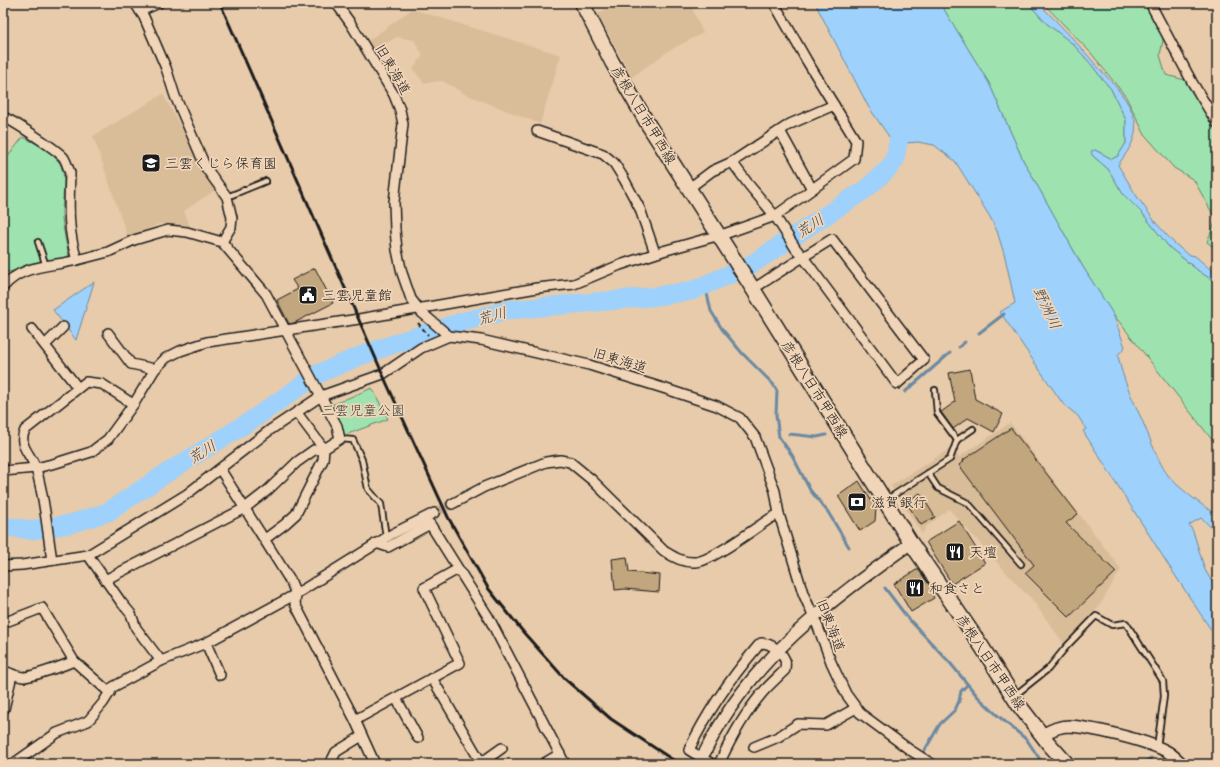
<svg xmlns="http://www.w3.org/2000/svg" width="1220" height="767" viewBox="0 0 1220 767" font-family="'Balsamiq Sans','Klee One',sans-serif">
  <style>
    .built { fill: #d9bd99 }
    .green { fill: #9ee3af; stroke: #5d8066 }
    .water { fill: #9ed1fb; stroke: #6a89a2 }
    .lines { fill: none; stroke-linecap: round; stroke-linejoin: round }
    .stream { stroke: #6a89a2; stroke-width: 3 }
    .river { stroke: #9ed1fb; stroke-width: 19 }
    .building { fill: #c2a67d; stroke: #1c1c1c }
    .minor-tunnel { stroke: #bfa88e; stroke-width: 9; stroke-dasharray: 9 4.5; stroke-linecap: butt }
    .service-casing { stroke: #1c1c1c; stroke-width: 8 }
    .minor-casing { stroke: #1c1c1c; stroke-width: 12 }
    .tertiary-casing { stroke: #1c1c1c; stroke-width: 14 }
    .primary-casing { stroke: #1c1c1c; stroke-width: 17 }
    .path { stroke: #1c1c1c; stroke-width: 2; stroke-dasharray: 4 3; stroke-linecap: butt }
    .service { stroke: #f1d5b8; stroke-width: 4.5 }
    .minor { stroke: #f1d5b8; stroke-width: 9 }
    .tertiary { stroke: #f1d5b8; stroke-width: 11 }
    .primary { stroke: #f1d5b8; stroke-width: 14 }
    .rail { stroke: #1c1c1c; stroke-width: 3 }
    .labels { text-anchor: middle; stroke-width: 3.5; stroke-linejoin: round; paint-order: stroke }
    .street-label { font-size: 14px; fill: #1c1c1c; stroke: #f1d5b8 }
    .poi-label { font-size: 14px; fill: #1c1c1c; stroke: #f1d5b8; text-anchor: start }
    .park-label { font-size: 14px; fill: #364439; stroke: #f1d5b8 }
    .water-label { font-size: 15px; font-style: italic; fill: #3c4954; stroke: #f1d5b8 }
  </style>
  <rect width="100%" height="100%" fill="#e8cbaa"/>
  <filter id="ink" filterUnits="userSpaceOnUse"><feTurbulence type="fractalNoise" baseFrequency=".025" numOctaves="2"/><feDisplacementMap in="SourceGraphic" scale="8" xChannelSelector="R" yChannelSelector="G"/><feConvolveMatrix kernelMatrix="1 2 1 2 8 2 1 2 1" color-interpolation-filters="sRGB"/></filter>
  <g filter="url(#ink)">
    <g class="built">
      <path d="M617,3H690L703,33L670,50L632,77L597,14Z"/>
      <path d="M412,9L561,55L540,124L465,94L443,81L424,83L413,69L423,55L414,40L397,37L373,50L368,41Z"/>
      <path d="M163,94L215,190L184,211L190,226L159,224L128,238L93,136Z"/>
      <path d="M1010,423L1121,569L1099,607L1064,644L1030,597L1022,590L949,509L926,527L922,534L891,486L951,448L959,457Z"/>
    </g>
    <g class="green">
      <path d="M940,3H1028L1046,23L1073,44L1091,64L1100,76L1111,89L1126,120V143L1118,156L1112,159L1095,150L1092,155L1108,169L1123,194L1143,214L1169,247L1200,272L1217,283V446L1113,314L1083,267L1023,160L989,83Z"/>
      <path d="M1043,3H1147L1164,35L1160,55L1166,75L1185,80L1210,114L1217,131V250L1207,242L1216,220L1194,180L1174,168L1145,135L1126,97L1091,53Z"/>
      <path d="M23,137C35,143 50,150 58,161C69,174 61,202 62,218C63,231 67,245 69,258L42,263L9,272L3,271V163Z"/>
      <path d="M372,388L388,419L345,435L327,407Z"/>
    </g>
    <g class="water">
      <path d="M815,3H940L989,83L1023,160L1083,267L1113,314L1125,347L1118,355C1122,380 1135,403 1145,427C1151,441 1158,461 1167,474C1177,487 1203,506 1217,515V535L1212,528L1201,518L1189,525L1193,531L1205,570L1217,590V639L1169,566L1083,431L1086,429L1078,416L1063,404L1000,312L1015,303L1005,257L997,231L990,217L955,161L934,145L918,142L894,144L868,106Z"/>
      <path d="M1028,3H1038C1059,23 1078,44 1097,66C1111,82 1130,99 1135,121C1138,139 1127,152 1118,165L1136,195L1156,223L1174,243L1187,254L1195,256L1217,275V283L1200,272L1169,247L1143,214L1123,194L1108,169L1092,155L1091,151L1095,150L1112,159L1118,156L1126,143V120L1111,89L1100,76L1091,64L1073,44L1046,23Z"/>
      <path d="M94,282L76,340L53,310Z"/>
    </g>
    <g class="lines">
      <g class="stream">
        <path d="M705,285L711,311L722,329L742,353L773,384L777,391L776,415L779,437L792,455L810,490L828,512L849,547"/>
        <path d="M979,333L1004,314"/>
        <path d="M959,347L965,342"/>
        <path d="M905,392L950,353"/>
        <path d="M789,434L817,437L826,435"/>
        <path d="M885,588L907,617L951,664L978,697L997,715L1027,740L1043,764"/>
        <path d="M922,755L940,724L955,710L959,701L961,691L967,685"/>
        <path d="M1142,764L1151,758"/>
      </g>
      <path class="river" d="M3,526L30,530L70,524L108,512L165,474L252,420L318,374L360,356L408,339L462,322L509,310L650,297L691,291L749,266L866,189L887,170L895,160L899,136L908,119"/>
    </g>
    <g class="building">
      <path d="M315,268L333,303L294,323L289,324L277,300L298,289L292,280Z"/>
      <path d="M970,369L975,399L1003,414L994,432L968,418L953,429L941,412L955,402L949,373Z"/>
      <path d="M1011,428L1078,514L1066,523L1116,572L1069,617L1025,573L1034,565L959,465L964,461L963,460Z"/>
      <path d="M859,481L876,508L875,521L860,531L838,496Z"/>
      <path d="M920,493L935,517L921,525L906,502Z"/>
      <path d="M959,521L985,563L952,584L926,542Z"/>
      <path d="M627,557L629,572L660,575L659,592L625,589L615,590L612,559Z"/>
      <path d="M918,569L935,593L932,594L934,598L911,612L894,584Z"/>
    </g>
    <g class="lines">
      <path class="minor-tunnel" d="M434,513L452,504"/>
      <defs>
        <g id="service">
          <path d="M227,197L266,181"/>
          <path d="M38,242L46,266"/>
          <path d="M935,390L937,413L957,440"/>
          <path d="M340,439L353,440L362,460L368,489L381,504L386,537"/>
          <path d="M928,473L938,488L968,503L1021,564"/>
          <path d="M886,500L950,459L957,440L973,429"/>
          <path d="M1014,696L1048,669L1066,647L1096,616L1112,625L1126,623L1163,681L1164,696L1157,747"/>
        </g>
        <g id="minor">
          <path d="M135,3L144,17L166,68L175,96L206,168L227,197L232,218L231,227L222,242"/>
          <path d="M336,3L351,24L394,95L400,110L403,124L394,202L395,230L397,250L402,273L411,299L421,312L449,336L481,340L589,365L666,389L717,406L740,418L755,437L775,491L779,514L803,593L818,627L831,662L846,694L860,713L910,750L932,764"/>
          <path d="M1150,3L1192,82L1217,123"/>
          <path d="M140,11L159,3"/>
          <path d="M3,117C12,120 59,151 64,158C67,163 68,168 70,173C69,205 67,229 77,260L108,252L134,240L168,230L187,232L222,242L266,294L337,426L340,439L324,449L314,450L297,462L268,490L245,508L105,580"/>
          <path d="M537,131L603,154L614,163L624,179L640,209L655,253"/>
          <path d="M780,131L812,189"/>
          <path d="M732,162L749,185L775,216L796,249L803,257L832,239L924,360L897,384L803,257L753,289"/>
          <path d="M688,189L712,171L732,162L790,124L834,105"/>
          <path d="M3,287C23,264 50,267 77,260"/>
          <path d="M32,329L78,388"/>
          <path d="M108,333L131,364L155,369"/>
          <path d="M45,345L63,327"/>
          <path d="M220,469L291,582L296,594L295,604L355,720L375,764"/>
          <path d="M3,471L36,468L56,463L91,452L108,439L135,402L155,369L166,358L180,351L207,342L359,319L537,288L574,284L620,265L663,251L727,233L775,216L854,159L856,141L807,61L774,3"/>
          <path d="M452,504L484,487L546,462L560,460L570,462L592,480L664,551C674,557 683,563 696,562C712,561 755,528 771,518L779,514"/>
          <path d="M265,539L285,524L296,514L323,460L324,449L297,413"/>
          <path d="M376,543L388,547L430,524L489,618L565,764"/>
          <path d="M88,555L121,602L131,614L136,628L161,661"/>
          <path d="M52,560C47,530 45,498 36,469C32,455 17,446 25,430L86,382L102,384L133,404"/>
          <path d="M3,566L22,565L88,555L187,494L270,430L321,396L383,374L421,348L449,336"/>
          <path d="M3,623L42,608L74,661L110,693"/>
          <path d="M206,643L220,675"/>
          <path d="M3,670C9,673 16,676 23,677C32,677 65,665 74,661"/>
          <path d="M432,678L482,764"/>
          <path d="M396,698L418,738"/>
          <path d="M3,708L4,709L12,675"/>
          <path d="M355,720L460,663L424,588L458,569"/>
          <path d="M754,747L778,737L798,724L826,725L856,708"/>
          <path d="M481,763L502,748"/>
          <path d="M13,764L57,733L88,721L103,703L113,687L161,661L206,643L296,594L392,534L434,513"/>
          <path d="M330,764L336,752L362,736"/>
          <path d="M543,764L560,754"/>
          <path d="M712,764L689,750C707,712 730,679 758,646L761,643C771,643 781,651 785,660C786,663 785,667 785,670C778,677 770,684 763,692C744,714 731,738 719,764"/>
        </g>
        <g id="tertiary">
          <path d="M1042,735C1050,731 1058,726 1068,726C1090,727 1145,740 1166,751C1172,754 1177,759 1182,764"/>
          <path d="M705,752C750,659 829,602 911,543"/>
        </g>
        <path id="primary" d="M582,3L612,62L649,126L753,289L911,543L982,647L1018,704L1049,744L1067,764"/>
      </defs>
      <use href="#service" class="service-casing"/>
      <use href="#minor" class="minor-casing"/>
      <use href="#tertiary" class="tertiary-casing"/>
      <use href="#primary" class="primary-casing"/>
      <path class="path" d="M418,323L428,335"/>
      <use href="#service" class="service"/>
      <use href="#minor" class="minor"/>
      <use href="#tertiary" class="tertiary"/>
      <use href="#primary" class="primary"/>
      <path class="rail" d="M220,3L387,384L448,517L488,588L524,633L565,679L611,719L679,764"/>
    </g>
  </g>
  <defs>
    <symbol id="school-square" viewBox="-11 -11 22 22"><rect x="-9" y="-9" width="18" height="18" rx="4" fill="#1c1c1c" stroke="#f1d5b8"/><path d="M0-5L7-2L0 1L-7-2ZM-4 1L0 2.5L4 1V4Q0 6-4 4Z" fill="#fff"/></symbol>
    <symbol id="civic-square" viewBox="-11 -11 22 22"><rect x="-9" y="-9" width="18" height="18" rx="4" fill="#1c1c1c" stroke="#f1d5b8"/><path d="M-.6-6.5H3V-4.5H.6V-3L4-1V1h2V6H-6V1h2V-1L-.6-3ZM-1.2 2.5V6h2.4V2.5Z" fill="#fff"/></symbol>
    <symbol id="bank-square" viewBox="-11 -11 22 22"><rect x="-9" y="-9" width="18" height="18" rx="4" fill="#1c1c1c" stroke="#f1d5b8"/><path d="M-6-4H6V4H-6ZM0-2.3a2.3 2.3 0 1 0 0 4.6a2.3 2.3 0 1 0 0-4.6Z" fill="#fff"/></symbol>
    <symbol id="restaurant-square" viewBox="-11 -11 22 22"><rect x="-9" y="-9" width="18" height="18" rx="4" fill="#1c1c1c" stroke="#f1d5b8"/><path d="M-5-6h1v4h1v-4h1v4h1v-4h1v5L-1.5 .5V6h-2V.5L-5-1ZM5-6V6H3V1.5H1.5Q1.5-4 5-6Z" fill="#fff"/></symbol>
  </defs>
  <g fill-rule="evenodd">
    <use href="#school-square" x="140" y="152" width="22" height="22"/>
    <use href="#civic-square" x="297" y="284" width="22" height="22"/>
    <use href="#bank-square" x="846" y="491" width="22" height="22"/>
    <use href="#restaurant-square" x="944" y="541" width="22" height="22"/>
    <use href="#restaurant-square" x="904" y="577" width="22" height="22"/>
  </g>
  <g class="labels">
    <g class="street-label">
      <text transform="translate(393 69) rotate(60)" y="5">旧東海道</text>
      <text transform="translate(644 115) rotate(59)" y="5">彦根八日市甲西線</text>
      <text transform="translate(620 360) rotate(17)" y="5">旧東海道</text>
      <text transform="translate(815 389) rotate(58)" y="5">彦根八日市甲西線</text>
      <text transform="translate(831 625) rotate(69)" y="5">旧東海道</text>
      <text transform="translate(991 662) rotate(56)" y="5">彦根八日市甲西線</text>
    </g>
    <g class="poi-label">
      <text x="165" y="168">三雲くじら保育園</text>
      <text x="322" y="300">三雲児童館</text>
      <text x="871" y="507">滋賀銀行</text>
      <text x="969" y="557">天壇</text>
      <text x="929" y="593">和食さと</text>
    </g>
    <g class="park-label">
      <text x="363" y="415">三雲児童公園</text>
    </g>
    <g class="water-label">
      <text transform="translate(810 226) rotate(-33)" y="5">荒川</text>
      <text transform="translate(1047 308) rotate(65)" y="5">野洲川</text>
      <text transform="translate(492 316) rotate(-15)" y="5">荒川</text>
      <text transform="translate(202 452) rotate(-32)" y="5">荒川</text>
    </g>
  </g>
  <rect width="1220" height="767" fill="none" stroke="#f1d5b8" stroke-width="16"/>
  <rect x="8" y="8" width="1204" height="751" fill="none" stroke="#1c1c1c" stroke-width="1.5" filter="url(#ink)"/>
</svg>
